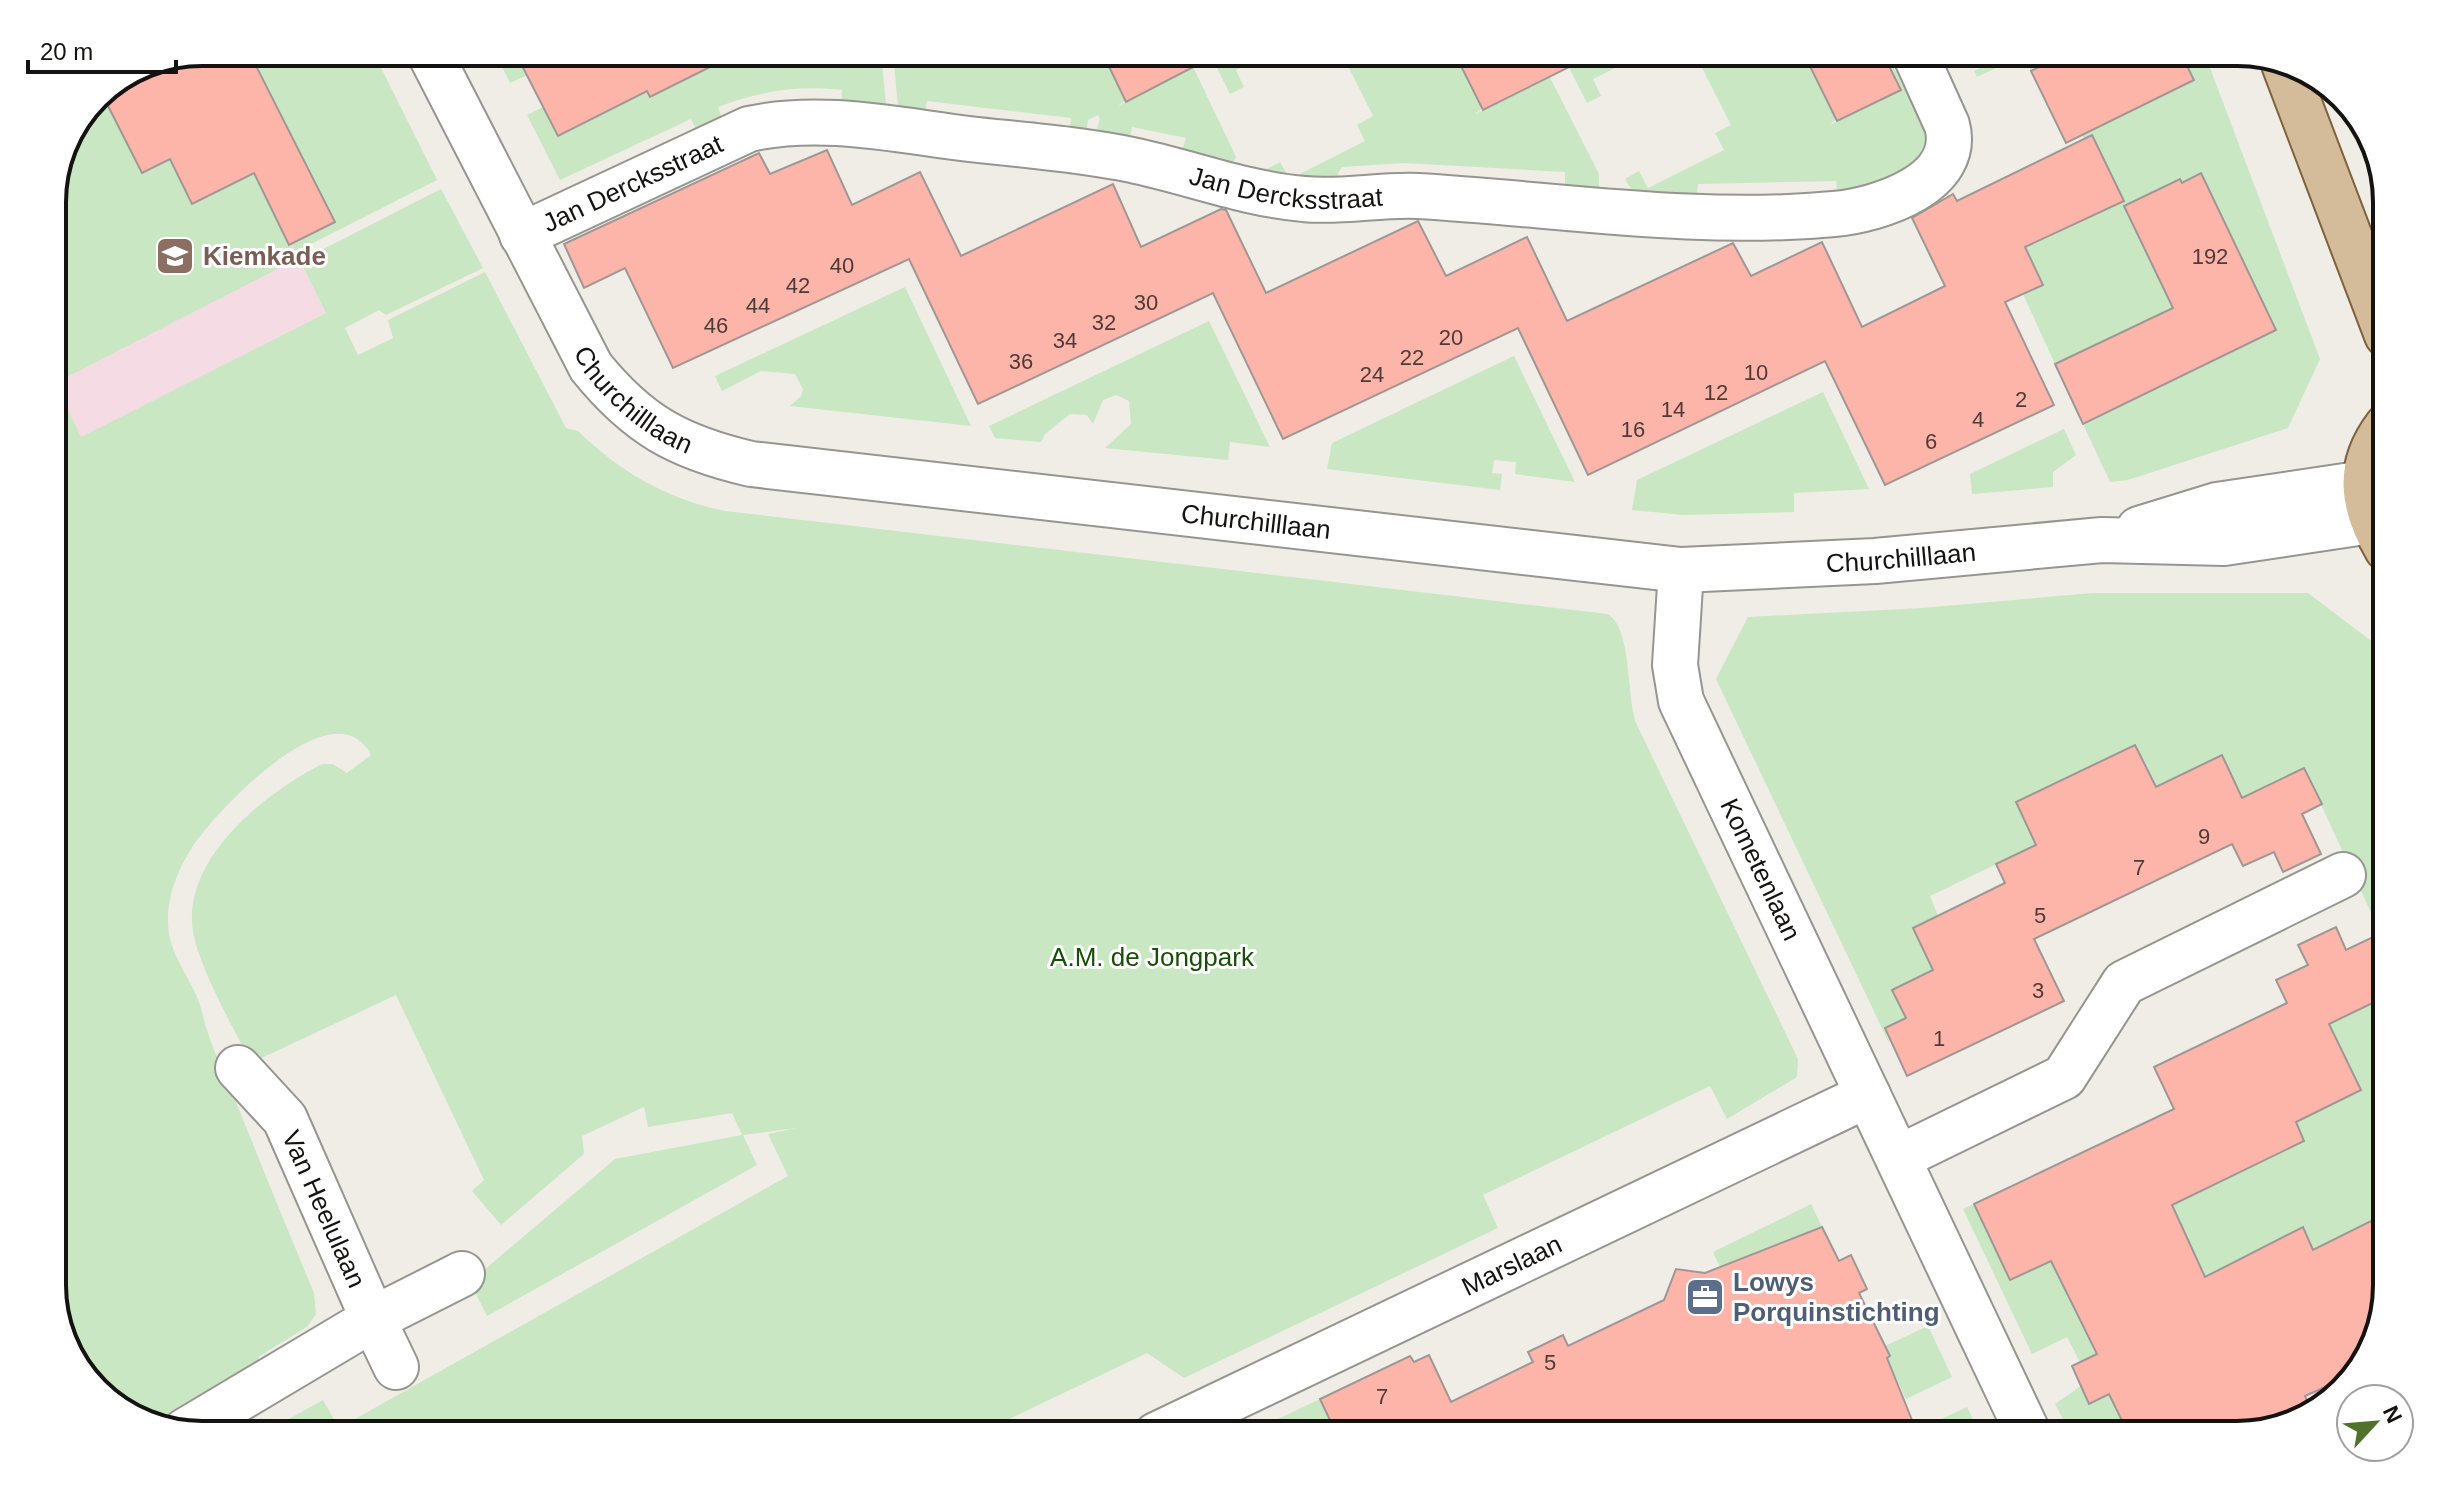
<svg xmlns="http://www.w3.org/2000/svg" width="2439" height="1487" viewBox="0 0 2439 1487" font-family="Helvetica,sans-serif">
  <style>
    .education { fill: #f5dbe3 }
    .green { fill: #c9e7c2 }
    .building { fill: #fdb4a9; stroke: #9f9796; stroke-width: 2 }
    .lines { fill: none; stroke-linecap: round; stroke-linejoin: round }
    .minor-casing { stroke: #97958f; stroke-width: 48 }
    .major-casing { stroke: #7f623d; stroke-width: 48 }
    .minor { stroke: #fff; stroke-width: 44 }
    .major { stroke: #d4bb99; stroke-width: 44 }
    .labels { text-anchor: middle; stroke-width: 6; stroke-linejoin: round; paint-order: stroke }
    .number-label { font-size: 22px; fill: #4e3b37 }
    .street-label { font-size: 26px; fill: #141311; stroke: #fff }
    .education-label { font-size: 26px; font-weight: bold; fill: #785e54; stroke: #fff; text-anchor: start }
    .park-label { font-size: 26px; fill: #174f06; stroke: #fff }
    .service-label { font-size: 26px; font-weight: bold; fill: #4e5e75; stroke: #fff; text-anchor: start }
    .rim { fill: none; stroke: #141311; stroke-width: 4 }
  </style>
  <rect width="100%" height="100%" fill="#efede6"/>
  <path class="education" d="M201,52H373L437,180L295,252L326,313L52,452V192L96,95L145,63Z"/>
  <g class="green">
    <path d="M249,52H373L437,180L295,252L292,244L335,222Z"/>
    <path d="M495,52H516L527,75L510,83Z"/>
    <path d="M740,52H881L887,116L841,111L842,90C799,85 759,91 718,107L725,126L700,138L691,119L560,180L527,115L543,107L643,84L651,97Z"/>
    <path d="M893,52H1102L1125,100L1118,106L1189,69L1186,52L1236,157L1232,164L1180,157L1186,138L1132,127L1128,146L1093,142L1100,119L1098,115L1088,120L1085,141L1068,139L1071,118L927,101L923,121L899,118Z"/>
    <path d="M1209,52H1271L1236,70L1244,87L1230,94Z"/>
    <path d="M1341,52H1454L1482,108L1475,114L1546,79L1537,52L1599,174V187L1565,193V172L1404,163L1342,167L1338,173L1339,188L1271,176L1267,169L1280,162L1290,179L1365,141L1357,125L1373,116Z"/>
    <path d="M1561,52H1647L1593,79L1601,96L1587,103Z"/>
    <path d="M1694,52H1803L1836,119L1830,125L1900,90L1882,52H1886L1934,148L1927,160L1838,201L1836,181L1698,184L1696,204L1634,194L1625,179L1639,171L1648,188L1724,150L1715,133L1731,125Z"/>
    <path d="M1990,52H2204L2320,359L2288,428L2128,480L2110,482L2083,424L2137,398L2108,339L2055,364L2023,294L2043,285L2026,248L2072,225L2092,135L2084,139L2047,63L2031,71L2023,55L1977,77L1974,71L1994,61Z"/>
    <path d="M101,92L141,173L170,159L254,173L297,259L55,383L81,437L326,313L300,261L441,189L483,268L386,315L379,310L345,328L358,355L393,338L388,320L485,272L566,428L578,431C620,472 667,499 725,511L1608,614C1632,630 1626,691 1636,723L1798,1059L1797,1077L1727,1119L1710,1086L1483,1195L1498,1228L1184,1378L1147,1353L976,1435H260L323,1400L339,1428L788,1176L768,1134L796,1128L743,1135L757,1165L487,1316L470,1282L615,1159L742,1135L732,1113L648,1127L644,1107L582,1136L584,1154L501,1225L472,1191L484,1180L396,995L251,1063C234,1028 194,960 192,923C188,854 267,792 322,764H333L347,773L371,755C335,684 218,810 195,843C180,865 167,894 168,922C168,957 195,981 202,1012C208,1041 226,1077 238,1107C263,1169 288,1231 314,1293L316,1314L307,1327L258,1357L261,1364L161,1424L126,1415L72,1361L52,1295V843L56,840L52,832V192L96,95Z"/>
    <path d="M905,287L971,426L790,406L801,396L803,389L795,374L761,371L722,391L715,376Z"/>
    <path d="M1209,321L1270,447L1230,442L1228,460L1105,448L1131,424L1129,401L1116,395L1103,400L1093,424L1087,415L1070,414L1045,434L1041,442L995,438L989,426Z"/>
    <path d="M1514,356L1575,482L1515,474L1516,462L1494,460L1492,473L1502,474L1500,490L1327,469L1332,443Z"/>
    <path d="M1823,392L1869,489L1794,493V512L1684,515L1632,510L1637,480Z"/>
    <path d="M2064,429L2076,455L2053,472V487L1972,494L1970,474Z"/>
    <path d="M2093,593H2308L2387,653V947L2304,768L2242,798L2222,756L2156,787L2135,745L2016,802L2036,845L1930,896L1938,916L1913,928L1933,970L1892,990L1906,1018L1885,1028L1890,1045L1716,679L1748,617L1922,608Z"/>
    <path d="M2387,996V1255L2323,1271L2303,1228L2254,1303L2080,1362L2067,1337L2032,1354L1963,1209L1974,1204L2010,1280L2051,1261L2191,1247L2172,1205L2304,1141L2284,1098L2336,1102L2361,1090L2329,1024Z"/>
    <path d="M1811,1204L1822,1227L1720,1267L1713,1252Z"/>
    <path d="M1928,1326L1952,1377L1906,1399L1887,1358L1890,1356L1885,1346Z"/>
    <path d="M2081,1386L2089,1404L2109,1394L2129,1435H2071L2055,1404Z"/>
    <path d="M1320,1399L1337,1435H1244Z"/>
    <path d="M1967,1407L1981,1435H1918L1916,1431Z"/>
  </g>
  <g class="building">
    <path d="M202,52H249L335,222L289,245L254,173L192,204L170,159L142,173L101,92L145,63Z"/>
    <path d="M515,52H740L650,97L647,91L558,136Z"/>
    <path d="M1102,52H1222L1126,102Z"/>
    <path d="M1454,52H1599L1483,110Z"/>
    <path d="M1803,52H1882L1901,90L1837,121Z"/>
    <path d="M2069,52H2180L2194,80L2066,143L2031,71Z"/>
    <path d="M2092,135L2124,201L2025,247L2043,285L2005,302L2054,405L1885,485L1825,361L1588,475L1518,328L1283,439L1213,293L978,404L909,259L673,368L625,268L584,288L564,244L759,153L770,174L827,150L852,205L920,172L961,256L1113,184L1141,247L1221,209L1226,210L1266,293L1418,221L1446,276L1527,237L1567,321L1733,243L1751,276L1822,242L1862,327L1945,286L1912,218L1953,194L1957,201Z"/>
    <path d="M2201,173L2276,330L2083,424L2055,364L2173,308L2124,206L2180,179L2182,183Z"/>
    <path d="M2135,745L2156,787L2222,755L2242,798L2304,768L2322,804L2302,814L2321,854L2283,872L2274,852L2243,866L2232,844L2034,939L2064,1001L1907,1076L1885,1028L1906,1018L1892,990L1933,970L1913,928L2005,883L1996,864L2036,845L2016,802Z"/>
    <path d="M2336,927L2346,950L2373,937L2387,964V996L2329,1024L2361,1090L2296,1122L2304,1141L2172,1205L2205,1277L2303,1227L2313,1250L2371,1221L2387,1255V1286L2367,1361L2352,1375L2305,1396L2313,1415L2238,1435H2129L2109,1394L2089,1404L2081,1386L2072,1366L2097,1354L2051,1261L2010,1280L1974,1204L2174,1109L2154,1067L2287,1003L2276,980L2308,965L2298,945Z"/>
    <path d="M1822,1227L1839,1261L1851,1255L1867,1289L1859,1293L1890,1356L1887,1358L1918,1435H1337L1320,1399L1410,1356L1414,1362L1429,1355L1451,1402L1533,1362L1528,1352L1563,1335L1568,1346L1664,1300L1676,1269L1705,1273Z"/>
  </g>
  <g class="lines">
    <defs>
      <g id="minor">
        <path id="s1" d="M429,52L591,367C638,425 678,447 751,464L1681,570L1875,561L2102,540L2224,543L2371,521"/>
        <path id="s2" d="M522,235L749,129C821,113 896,130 969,139C1023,145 1078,149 1132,160C1189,172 1245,194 1304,199C1342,203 1380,194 1418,196C1556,204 1696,227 1834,214C1879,210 1963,183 1947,125L1914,52"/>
        <path d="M2139,529L2217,505L2365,483"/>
        <path id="s3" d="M1681,570L1675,665L1681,701L2029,1435"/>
        <path d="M1898,1158L2064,1077L2124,983L2343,875"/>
        <path d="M396,1367L373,1319L462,1274"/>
        <path d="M185,1431L373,1319L285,1119L238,1068"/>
        <path id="s4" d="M1156,1435L1868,1095"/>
      </g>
      <g id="major">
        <path d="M2284,64L2387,335"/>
        <path d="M2387,426C2355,468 2362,506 2387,549"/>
      </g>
    </defs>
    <use href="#minor" class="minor-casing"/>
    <use href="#major" class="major-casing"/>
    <use href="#minor" class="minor"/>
    <use href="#major" class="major"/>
  </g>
  <defs>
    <symbol id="school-square" viewBox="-11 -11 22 22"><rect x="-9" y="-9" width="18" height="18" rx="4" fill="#8d6e63" stroke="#fff"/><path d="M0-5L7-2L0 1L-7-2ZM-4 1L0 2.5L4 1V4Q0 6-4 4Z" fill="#fff"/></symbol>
    <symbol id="office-square" viewBox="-11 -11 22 22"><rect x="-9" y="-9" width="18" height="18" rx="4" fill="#5c6f8a" stroke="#fff"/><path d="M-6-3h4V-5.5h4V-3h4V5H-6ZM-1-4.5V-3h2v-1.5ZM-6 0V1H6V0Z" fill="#fff"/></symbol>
  </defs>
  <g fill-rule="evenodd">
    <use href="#school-square" x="153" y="234" width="44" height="44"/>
    <use href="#office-square" x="1683" y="1275" width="44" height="44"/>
  </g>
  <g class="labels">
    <g class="number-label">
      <text x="2210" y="264">192</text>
      <text x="842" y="273">40</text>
      <text x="798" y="293">42</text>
      <text x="1146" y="310">30</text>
      <text x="758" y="313">44</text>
      <text x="1104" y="330">32</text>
      <text x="716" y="333">46</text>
      <text x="1451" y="345">20</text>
      <text x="1065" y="348">34</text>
      <text x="1412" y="365">22</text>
      <text x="1021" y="369">36</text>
      <text x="1756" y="380">10</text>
      <text x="1372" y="382">24</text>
      <text x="1716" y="400">12</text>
      <text x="2021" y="407">2</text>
      <text x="1673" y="417">14</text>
      <text x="1978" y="427">4</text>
      <text x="1633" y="437">16</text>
      <text x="1931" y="449">6</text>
      <text x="2204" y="844">9</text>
      <text x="2139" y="875">7</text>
      <text x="2040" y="923">5</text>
      <text x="2038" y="998">3</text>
      <text x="1939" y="1046">1</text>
      <text x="1550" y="1370">5</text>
      <text x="1382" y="1404">7</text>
    </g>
    <g class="street-label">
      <text dy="9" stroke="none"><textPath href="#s2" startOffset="122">Jan Dercksstraat</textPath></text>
      <text dy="9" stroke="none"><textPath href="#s2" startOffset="794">Jan Dercksstraat</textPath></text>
      <text dy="9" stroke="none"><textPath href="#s1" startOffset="408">Churchilllaan</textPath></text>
      <text dy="9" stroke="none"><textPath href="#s1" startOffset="1054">Churchilllaan</textPath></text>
      <text dy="9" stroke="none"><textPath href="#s1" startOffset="1702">Churchilllaan</textPath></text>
      <text dy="9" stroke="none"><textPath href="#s3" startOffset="318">Kometenlaan</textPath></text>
      <text transform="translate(324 1209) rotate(66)" y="9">Van Heelulaan</text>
      <text dy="9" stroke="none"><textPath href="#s4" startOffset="394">Marslaan</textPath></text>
    </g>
    <g class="education-label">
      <text x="203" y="265">Kiemkade</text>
    </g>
    <g class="park-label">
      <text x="1152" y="966">A.M. de Jongpark</text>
    </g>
    <g class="service-label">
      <text x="1733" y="1291">Lowys<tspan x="1733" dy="30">Porquinstichting</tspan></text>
    </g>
  </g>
  <path d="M0 0H2439V1487H0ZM202 66H2237A136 136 0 0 1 2373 202V1285A136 136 0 0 1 2237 1421H202A136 136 0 0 1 66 1285V202A136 136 0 0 1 202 66Z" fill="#fff" fill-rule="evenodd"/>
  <path class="rim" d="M202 66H2237A136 136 0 0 1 2373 202V1285A136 136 0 0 1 2237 1421H202A136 136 0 0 1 66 1285V202A136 136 0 0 1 202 66Z"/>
  <g transform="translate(2375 1423) rotate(64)"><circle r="38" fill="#ffffff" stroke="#a1a1a0" stroke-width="2"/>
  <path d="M0-6L14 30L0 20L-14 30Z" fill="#51722a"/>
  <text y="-12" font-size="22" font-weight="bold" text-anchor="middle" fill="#141311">N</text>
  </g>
  <path d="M28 60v12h148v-12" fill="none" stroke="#141311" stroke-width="4"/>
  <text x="40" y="60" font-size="24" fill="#141311" stroke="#ffffff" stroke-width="6" paint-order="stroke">20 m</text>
</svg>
